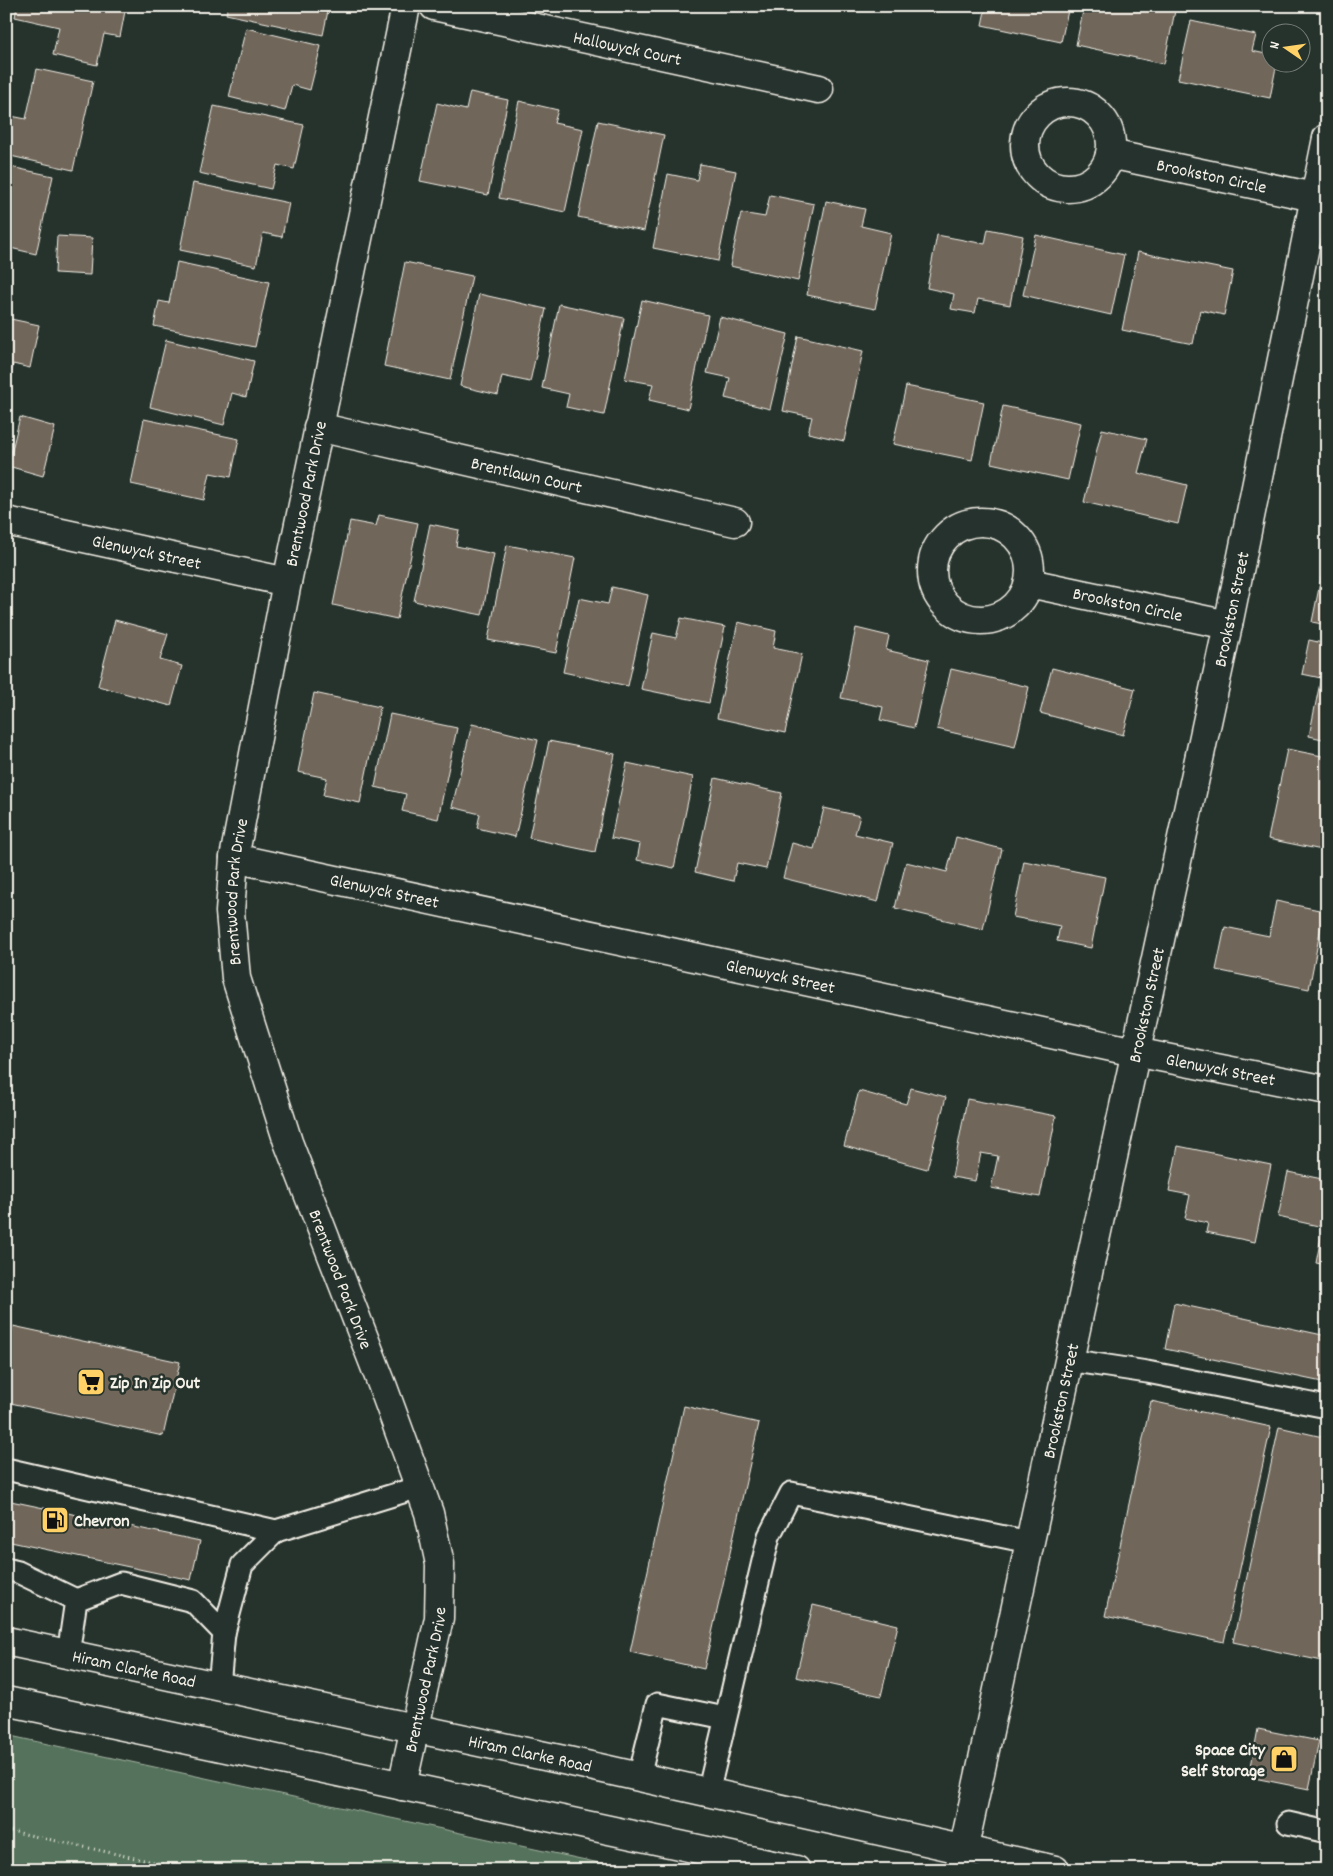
<svg xmlns="http://www.w3.org/2000/svg" width="1333" height="1876" viewBox="0 0 1333 1876" font-family="Dekko,sans-serif">
  <style>
    .green { fill: #55735b; stroke: #a4b2a2 }
    .building { fill: #71665a; stroke: #f4f1e8 }
    .lines { fill: none; stroke-linecap: round; stroke-linejoin: round }
    .lane-casing { stroke: #f4f1e8; stroke-width: 25 }
    .street-casing { stroke: #f4f1e8; stroke-width: 31 }
    .secondary-casing { stroke: #f4f1e8; stroke-width: 31 }
    .path { stroke: #f4f1e8; stroke-width: 3; stroke-dasharray: 1 4; stroke-linecap: butt }
    .lane { stroke: #26332d; stroke-width: 21 }
    .street { stroke: #26332d; stroke-width: 28 }
    .secondary { stroke: #26332d; stroke-width: 28 }
    .labels { text-anchor: middle; stroke-width: 5; stroke-linejoin: round; paint-order: stroke }
    .street-label { font-size: 18px; fill: #f4f1e8; stroke: #26332d }
    .poi-label { font-size: 18px; font-weight: bold; fill: #f4f1e8; stroke: #26332d; text-anchor: start }
  </style>
  <rect width="100%" height="100%" fill="#26332d"/>
  <filter id="ink" filterUnits="userSpaceOnUse"><feTurbulence type="fractalNoise" baseFrequency=".02" numOctaves="2"/><feDisplacementMap in="SourceGraphic" scale="10" xChannelSelector="R" yChannelSelector="G"/><feConvolveMatrix kernelMatrix="1 2 1 2 8 2 1 2 1" color-interpolation-filters="sRGB"/></filter>
  <g filter="url(#ink)">
    <path class="green" d="M6,1735L632,1870H6Z"/>
    <g class="building">
      <path d="M17,6H126L120,37L104,34L97,65L53,55L59,27L15,17Z"/>
      <path d="M228,6H329L323,35L226,14Z"/>
      <path d="M986,6H1069L1061,42L982,25Z"/>
      <path d="M1084,6H1176L1164,64L1076,45Z"/>
      <path d="M1191,21L1256,35L1252,51L1270,55V62H1277L1270,98L1178,79Z"/>
      <path d="M246,28L321,46L310,90L292,85L285,111L229,97Z"/>
      <path d="M37,69L93,81L73,170L6,155V115L26,119Z"/>
      <path d="M470,92L508,100L488,195L420,181L437,103L466,110Z"/>
      <path d="M519,101L558,110L554,123L583,129L565,212L499,198Z"/>
      <path d="M214,106L304,125L294,169L277,165L271,189L199,173Z"/>
      <path d="M598,121L664,135L644,231L578,217Z"/>
      <path d="M700,164L736,171L718,261L653,248L668,174L697,180Z"/>
      <path d="M6,166L53,176L36,254L6,247Z"/>
      <path d="M193,183L289,203L282,237L263,233L256,266L180,250Z"/>
      <path d="M770,195L814,204L798,281L730,266L741,213L765,217Z"/>
      <path d="M826,201L865,209L861,226L891,233L875,309L807,295Z"/>
      <path d="M988,229L1023,236L1010,305L978,299L975,313L951,309L954,294L927,288L937,235L985,244Z"/>
      <path d="M1036,235L1124,255L1111,315L1023,295Z"/>
      <path d="M57,236L92,238L90,275L55,273Z"/>
      <path d="M1138,252L1233,271L1224,315L1200,310L1193,344L1122,330Z"/>
      <path d="M177,262L269,282L255,347L154,326L159,301L169,303Z"/>
      <path d="M405,262L472,276L450,380L384,366Z"/>
      <path d="M479,294L546,309L530,382L502,376L498,395L460,386Z"/>
      <path d="M642,300L708,315L688,409L649,400L653,384L625,379Z"/>
      <path d="M559,304L624,318L604,415L566,407L569,394L542,388Z"/>
      <path d="M720,317L788,334L770,409L725,398L730,378L707,373Z"/>
      <path d="M6,318L39,325L30,368L13,364L6,396Z"/>
      <path d="M798,336L863,351L844,441L808,433L812,417L783,411Z"/>
      <path d="M166,340L254,361L246,397L232,393L224,425L150,407Z"/>
      <path d="M906,386L984,402L972,460L893,444Z"/>
      <path d="M1003,406L1081,423L1068,480L991,463Z"/>
      <path d="M20,417L55,427L43,476L8,466Z"/>
      <path d="M144,419L239,439L231,477L210,473L204,500L131,484Z"/>
      <path d="M1102,429L1147,439L1138,473L1187,485L1178,524L1084,502Z"/>
      <path d="M379,515L418,523L397,619L333,605L350,521L376,526Z"/>
      <path d="M430,524L459,530L456,546L494,554L482,615L414,601Z"/>
      <path d="M507,545L575,558L556,653L488,640Z"/>
      <path d="M1327,549V625L1312,622Z"/>
      <path d="M612,587L648,595L628,686L563,672L579,598L608,604Z"/>
      <path d="M681,618L725,627L709,703L641,689L653,633L676,638Z"/>
      <path d="M115,620L168,634L160,660L182,666L171,706L98,686Z"/>
      <path d="M738,622L776,631L773,648L802,654L785,733L717,718Z"/>
      <path d="M856,628L889,636L886,650L929,660L914,728L880,720L883,707L841,698Z"/>
      <path d="M1309,640L1327,644V740L1309,736L1321,678L1302,674Z"/>
      <path d="M1052,668L1135,689L1123,735L1040,713Z"/>
      <path d="M951,669L1029,687L1015,747L937,729Z"/>
      <path d="M314,693L380,707L360,803L323,795L327,778L298,772Z"/>
      <path d="M390,714L457,728L438,819L402,811L406,794L375,787Z"/>
      <path d="M472,724L538,740L515,837L477,828L480,814L452,807Z"/>
      <path d="M549,741L615,754L595,852L529,838Z"/>
      <path d="M1287,749L1327,757V851L1268,839Z"/>
      <path d="M627,763L693,777L674,868L637,860L640,844L611,838Z"/>
      <path d="M715,778L782,793L766,869L737,863L733,881L695,872Z"/>
      <path d="M824,808L860,816L855,834L893,843L878,902L783,878L792,843L814,849Z"/>
      <path d="M956,837L1002,849L983,929L895,908L906,862L947,872Z"/>
      <path d="M1024,861L1105,877L1091,948L1057,941L1060,926L1013,917Z"/>
      <path d="M1276,901L1324,911L1309,989L1216,970L1225,927L1269,936Z"/>
      <path d="M911,1088L946,1097L927,1169L844,1146L859,1091L906,1104Z"/>
      <path d="M967,1099L1056,1116L1040,1197L991,1188L998,1156L981,1153L975,1181L952,1177Z"/>
      <path d="M1178,1146L1271,1165L1255,1242L1206,1232L1208,1223L1185,1218L1190,1195L1169,1191Z"/>
      <path d="M1288,1172L1327,1180V1265L1316,1263L1323,1227L1278,1217Z"/>
      <path d="M1174,1303L1327,1336V1383L1165,1349Z"/>
      <path d="M13,1326L180,1362L163,1436L6,1402V1357Z"/>
      <path d="M1151,1401L1271,1427L1224,1642L1105,1616Z"/>
      <path d="M684,1406L759,1423L704,1669L630,1652Z"/>
      <path d="M1279,1427L1327,1438V1662L1233,1642Z"/>
      <path d="M6,1500L200,1541L191,1580L6,1541Z"/>
      <path d="M813,1605L898,1625L881,1696L796,1677Z"/>
      <path d="M1258,1729L1319,1741L1309,1789L1249,1777Z"/>
    </g>
    <g class="lines">
      <defs>
        <g id="lane">
          <path d="M1068,1360L1147,1372L1327,1407"/>
          <path d="M6,1469L276,1531L419,1487"/>
          <path d="M6,1569L18,1572L76,1600"/>
          <path d="M224,1633L242,1565L276,1531"/>
          <path d="M68,1655L76,1600L121,1583L193,1601L224,1633L219,1686"/>
          <path d="M639,1777L657,1704L725,1718"/>
          <path d="M708,1793L769,1536L791,1493L1029,1542"/>
          <path d="M1288,1823L1327,1832"/>
        </g>
        <g id="street">
          <path id="s1" d="M434,6L819,89"/>
          <circle cx="1068" cy="145" r="43"/>
          <path id="s2" d="M1110,154L1314,197"/>
          <path id="s3" d="M318,427L735,522"/>
          <path id="s4" d="M6,521L287,582"/>
          <circle cx="981" cy="571" r="49"/>
          <path id="s5" d="M1029,583L1228,625"/>
          <path id="s6" d="M234,858L1135,1052L1327,1090"/>
          <path id="s7" d="M402,1786L439,1618L440,1564L429,1513L383,1387L288,1142L236,978L230,912L234,858L287,582L406,6"/>
          <path id="s8" d="M959,1870L1228,625L1327,138"/>
        </g>
        <g id="secondary">
          <path id="s9" d="M6,1641L568,1761L1055,1870"/>
          <path d="M6,1701L796,1870"/>
        </g>
      </defs>
      <use href="#lane" class="lane-casing"/>
      <use href="#street" class="street-casing"/>
      <use href="#secondary" class="secondary-casing"/>
      <path class="path" d="M6,1830L190,1870"/>
      <use href="#lane" class="lane"/>
      <use href="#street" class="street"/>
      <use href="#secondary" class="secondary"/>
    </g>
  </g>
  <defs>
    <symbol id="supermarket-square" viewBox="-11 -11 22 22"><rect x="-9" y="-9" width="18" height="18" rx="4" fill="#ffd166" stroke="#26332d"/><path d="M-6-5.5h2.5l.6 2H6L4.5 2H-2.5L-4.4-4H-6ZM-1.5 3.2a1.3 1.3 0 1 0 .1 0ZM3 3.2a1.3 1.3 0 1 0 .1 0Z" fill="#111"/></symbol>
    <symbol id="fuel-square" viewBox="-11 -11 22 22"><rect x="-9" y="-9" width="18" height="18" rx="4" fill="#ffd166" stroke="#26332d"/><path d="M-5.5-6h7V0h2V4h1.3V-2.5L3-4.5l.8-.8L6-3V5H2.5V1h-1V6h-7ZM-4.2-4.7v3.2H.2V-4.7Z" fill="#111"/></symbol>
    <symbol id="shop-square" viewBox="-11 -11 22 22"><rect x="-9" y="-9" width="18" height="18" rx="4" fill="#ffd166" stroke="#26332d"/><path d="M-5-2.5h2.3a2.7 3.5 0 0 1 5.4 0H5L5.5 6h-11ZM-1.5-2.5h3a1.5 2.3 0 0 0-3 0Z" fill="#111"/></symbol>
  </defs>
  <g fill-rule="evenodd">
    <use href="#supermarket-square" x="75" y="1366" width="32" height="32"/>
    <use href="#fuel-square" x="39" y="1504" width="32" height="32"/>
    <use href="#shop-square" x="1268" y="1743" width="32" height="32"/>
  </g>
  <g class="labels">
    <g class="street-label">
      <text dy="6" stroke="none"><textPath href="#s1" startOffset="198">Hallowyck Court</textPath></text>
      <text dy="6" stroke="none"><textPath href="#s2" startOffset="104">Brookston Circle</textPath></text>
      <text dy="6" stroke="none"><textPath href="#s3" startOffset="214">Brentlawn Court</textPath></text>
      <text dy="6" stroke="none"><textPath href="#s7" startOffset="1339">Brentwood Park Drive</textPath></text>
      <text dy="6" stroke="none"><textPath href="#s4" startOffset="144">Glenwyck Street</textPath></text>
      <text dy="6" stroke="none"><textPath href="#s5" startOffset="101">Brookston Circle</textPath></text>
      <text dy="6" stroke="none"><textPath href="#s8" startOffset="1290">Brookston Street</textPath></text>
      <text dy="6" stroke="none"><textPath href="#s6" startOffset="154">Glenwyck Street</textPath></text>
      <text dy="6" stroke="none"><textPath href="#s7" startOffset="934">Brentwood Park Drive</textPath></text>
      <text dy="6" stroke="none"><textPath href="#s6" startOffset="559">Glenwyck Street</textPath></text>
      <text dy="6" stroke="none"><textPath href="#s8" startOffset="885">Brookston Street</textPath></text>
      <text dy="6" stroke="none"><textPath href="#s6" startOffset="1009">Glenwyck Street</textPath></text>
      <text transform="translate(341 1279) rotate(69)" y="6">Brentwood Park Drive</text>
      <text dy="6" stroke="none"><textPath href="#s8" startOffset="480">Brookston Street</textPath></text>
      <text dy="6" stroke="none"><textPath href="#s9" startOffset="131">Hiram Clarke Road</textPath></text>
      <text dy="6" stroke="none"><textPath href="#s7" startOffset="109">Brentwood Park Drive</textPath></text>
      <text dy="6" stroke="none"><textPath href="#s9" startOffset="536">Hiram Clarke Road</textPath></text>
    </g>
    <g class="poi-label">
      <text x="110" y="1388">Zip In Zip Out</text>
      <text x="74" y="1526">Chevron</text>
      <text x="1265" y="1755" text-anchor="end">Space City<tspan x="1265" dy="21">Self Storage</tspan></text>
    </g>
  </g>
  <rect width="1333" height="1876" fill="none" stroke="#26332d" stroke-width="25"/>
  <rect x="12" y="12" width="1308" height="1851" fill="none" stroke="#f4f1e8" stroke-width="2" filter="url(#ink)"/>
  <g transform="translate(1286 48) rotate(283)"><circle r="24" fill="#26332d" stroke="#787f78"/>
  <path d="M0-4L9 19L0 12L-9 19Z" fill="#ffd166"/>
  <text y="-8" font-size="14" font-weight="bold" text-anchor="middle" fill="#f4f1e8">N</text>
  </g>
</svg>
